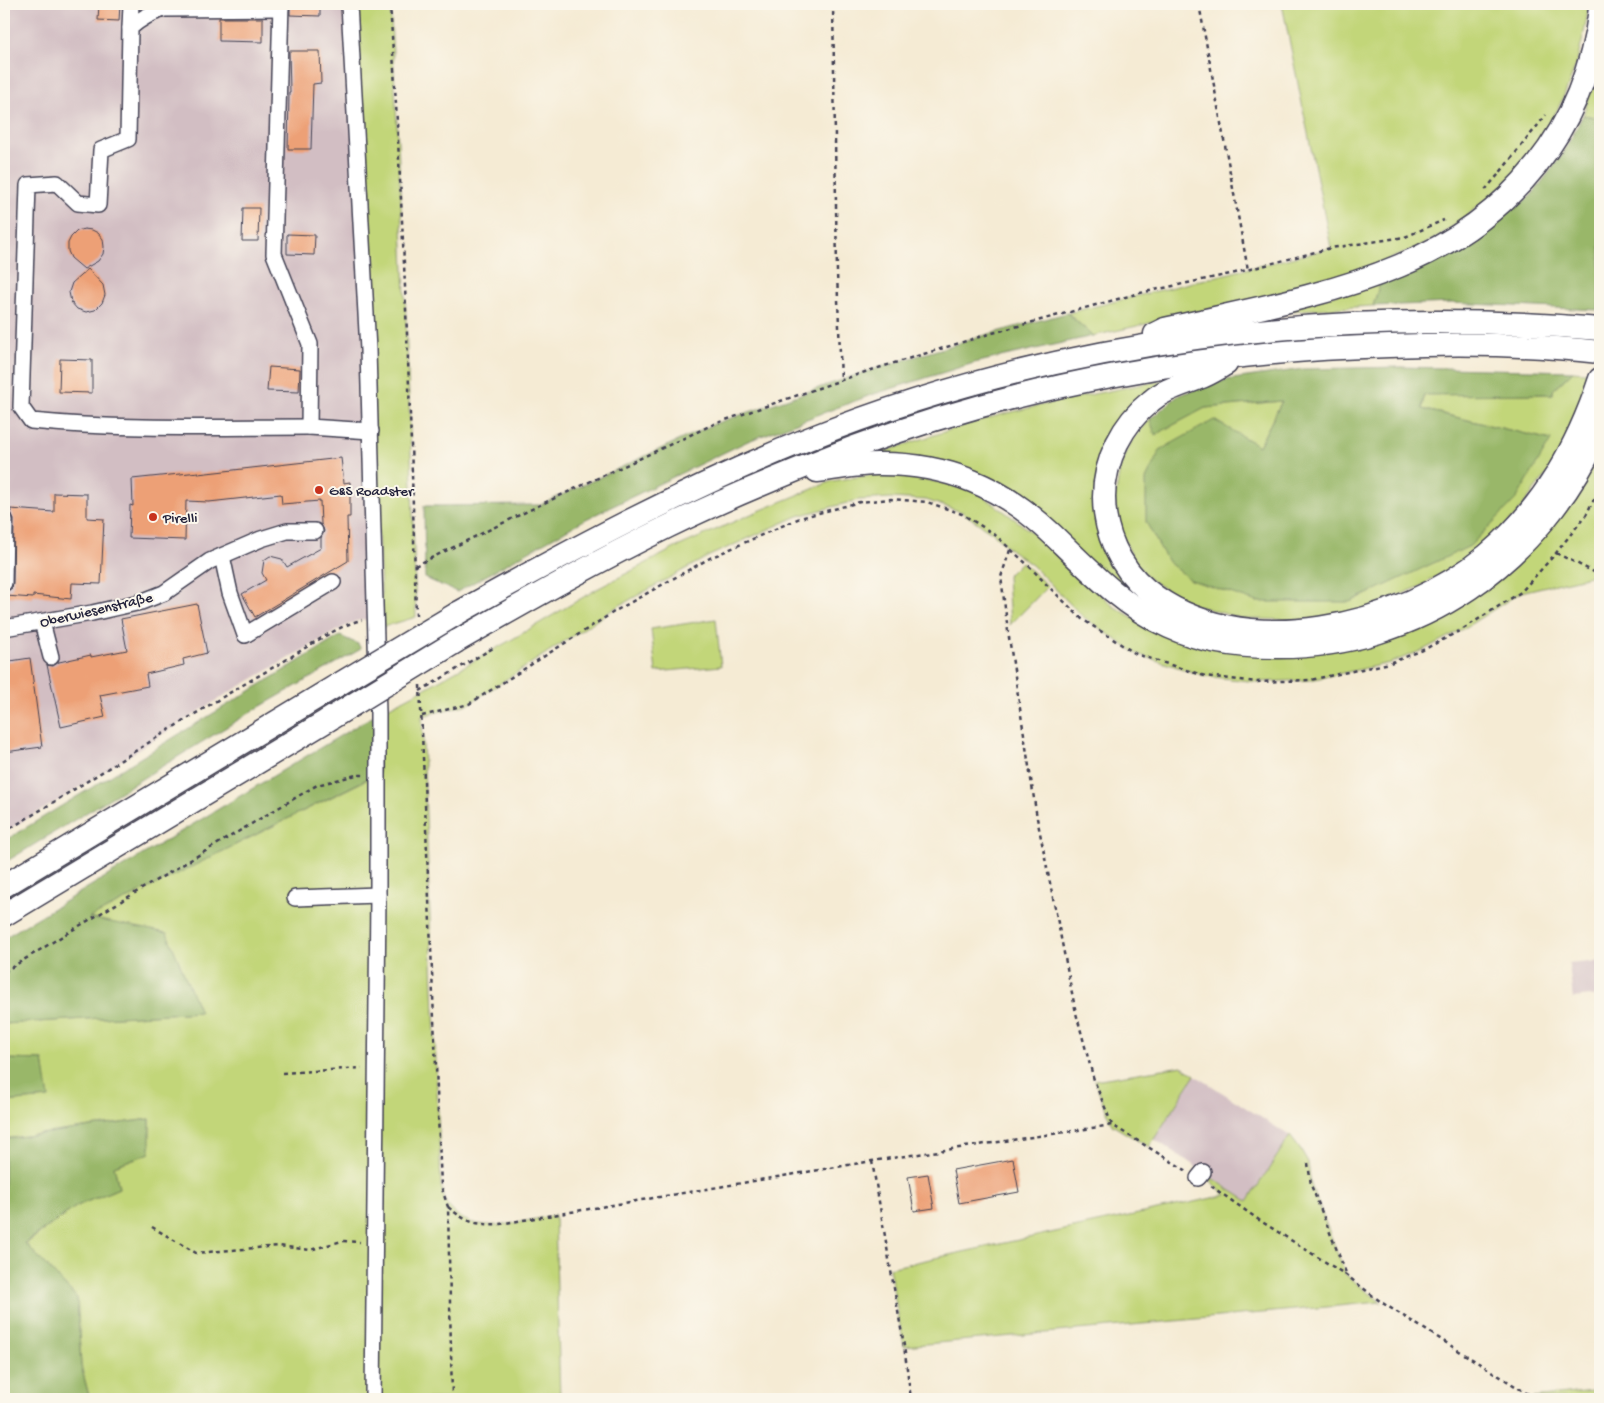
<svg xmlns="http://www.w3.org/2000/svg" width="1604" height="1403" viewBox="0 0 1604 1403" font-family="'Gochi Hand',sans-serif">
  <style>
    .industrial { fill: #d2bec3 }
    .green { fill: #c2d679; stroke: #727c5a }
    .forest { fill: #99b769; stroke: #5e6c52 }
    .building { fill: #eda076 }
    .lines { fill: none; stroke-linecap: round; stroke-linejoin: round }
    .minor-casing { stroke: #424052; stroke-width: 18 }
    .highway-casing { stroke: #424052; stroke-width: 25 }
    .path { stroke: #424052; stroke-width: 2.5; stroke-dasharray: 4 4; stroke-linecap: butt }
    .minor { stroke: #fff; stroke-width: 15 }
    .highway { stroke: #fff; stroke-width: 22 }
    .highway-bridge-casing { stroke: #424052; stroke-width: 25; stroke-linecap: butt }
    .highway-bridge { stroke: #fff; stroke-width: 22 }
    .poi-dot { fill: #c8321e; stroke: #fbf7ec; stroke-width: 2 }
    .labels { text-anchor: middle; stroke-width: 4; stroke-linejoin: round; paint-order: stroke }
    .poi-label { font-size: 15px; fill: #22223b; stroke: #fbf7ec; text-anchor: start }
    .street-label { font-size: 15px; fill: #22223b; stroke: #fbf7ec }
  </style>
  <rect width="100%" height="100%" fill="#fbf7ec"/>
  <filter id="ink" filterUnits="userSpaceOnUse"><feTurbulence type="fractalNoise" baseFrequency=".02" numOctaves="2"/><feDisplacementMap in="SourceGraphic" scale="10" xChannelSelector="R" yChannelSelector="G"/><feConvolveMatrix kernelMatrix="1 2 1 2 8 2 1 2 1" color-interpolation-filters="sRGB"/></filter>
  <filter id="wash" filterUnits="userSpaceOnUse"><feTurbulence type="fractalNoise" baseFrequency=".0096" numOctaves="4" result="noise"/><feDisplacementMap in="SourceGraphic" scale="20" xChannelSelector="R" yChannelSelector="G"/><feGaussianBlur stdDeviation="1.12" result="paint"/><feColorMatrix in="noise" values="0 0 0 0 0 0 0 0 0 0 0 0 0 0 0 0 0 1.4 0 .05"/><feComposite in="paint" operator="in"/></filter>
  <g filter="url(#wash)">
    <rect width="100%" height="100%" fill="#f5ebd4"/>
    <g class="industrial">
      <path d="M4,4H349L376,618L356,621L338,630L228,693L59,800L4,832Z"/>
      <path d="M1600,961V995L1573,998L1569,964Z"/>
      <path d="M1195,1075L1290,1136L1248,1201L1154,1139Z"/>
    </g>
    <g class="green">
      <path d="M350,4H390C403,208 410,412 416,617L383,627Z"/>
      <path d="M1282,4H1589C1580,71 1555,130 1508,180C1501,188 1491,195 1483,202C1465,218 1446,233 1424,244C1361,274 1293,290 1226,305C1181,316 1137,326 1093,336L1068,313L1331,248Z"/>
      <path d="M1600,64V118L1583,115Z"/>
      <path d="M1380,283L1373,306L1269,312Z"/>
      <path d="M1573,371L1595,373L1562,454L1515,516L1471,556L1419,587L1363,610L1308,620L1243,619L1184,602L1148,578L1135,562L1118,527L1115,499L1120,468L1131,442L1150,419L1156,434L1205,408L1282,401L1259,446L1160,450L1551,440L1422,409L1424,394H1553V390Z"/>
      <path d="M1164,380L1165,384C1130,403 1107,436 1099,475C1092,513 1101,550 1127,579C1139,592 1152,605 1168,613C1256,657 1372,634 1453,585C1525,541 1572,474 1600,396C1600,401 1601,406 1600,410C1599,418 1593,427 1590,434C1569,480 1540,523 1501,556C1404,639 1247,677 1134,600C1097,575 1069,539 1035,510C993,475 938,455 883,456L882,452C920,440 957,427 996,416C1051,402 1108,391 1164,380Z"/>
      <path d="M1600,444V575L1598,574L1521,592L1463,629L1423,650L1390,663L1310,680L1257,682L1205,676L1137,654L1082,616L1032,565L1011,550L994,534L962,512L926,500L891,498L858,500L798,516L709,556L615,608L469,704L422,716L441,1186C443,1192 444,1202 449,1207C473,1238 522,1221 555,1215L560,1399H80L89,1396L81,1366L77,1298L25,1244L77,1206L119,1188L114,1166L149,1153L150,1119L4,1139V1102L48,1098L43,1060L4,1059V1024L199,1012L88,918L378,774V713L420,691L511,640L597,589L675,548L749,515L832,481L870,475H901L973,489L1020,523L1069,564L1113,606L1167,637L1409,628Z"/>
      <path d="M1021,562L1048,586L1010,625L1007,576Z"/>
      <path d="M716,619L721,666L656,672L651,629Z"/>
      <path d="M1182,1066L1195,1075L1149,1147L1112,1125L1094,1080Z"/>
      <path d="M1290,1136L1300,1149L1308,1163L1311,1185L1346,1275L1381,1302L904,1346L889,1268L1226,1195L1215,1186L1207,1175L1248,1201Z"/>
      <path d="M1600,1390V1399H1536L1533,1398Z"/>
    </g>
    <g class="forest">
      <path d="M1583,115L1600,118V289L1598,310L1451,303L1373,306L1380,283L1483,231L1531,196L1563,154Z"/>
      <path d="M1067,313L1093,336L974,363L871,395L748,441L586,519L457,592L425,578L424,506L540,505L714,424L865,372L989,334Z"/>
      <path d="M1402,367L1573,371L1553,390V394L1424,395L1422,409L1551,440L1517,498L1470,546L1350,602H1257L1191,580L1168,562L1146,522V479L1160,450L1214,420L1259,446L1282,401L1205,408L1155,435L1150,419L1179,395L1226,380L1303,369Z"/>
      <path d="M340,636L358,644L361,649L256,709L4,863V841Z"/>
      <path d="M378,713L379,773L89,918L167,933L200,1012L4,1024V938Z"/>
      <path d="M4,1059L43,1060L49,1098L4,1102Z"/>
      <path d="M150,1119V1153L114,1166L119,1188L77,1206L25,1243L77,1298L81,1366L89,1396L80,1399H4V1139Z"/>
    </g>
    <g id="blocks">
      <g class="building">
        <path d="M99,4H120L119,21L98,20Z"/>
        <path d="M290,4H320V16L290,15Z"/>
        <path d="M219,18H263V42L219,41Z"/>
        <path d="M289,51H320L321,83L313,84L311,149H288L289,92H290Z"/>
        <path d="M243,208H259L258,241H242Z"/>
        <path d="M84,229L92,230L98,233L103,239L104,247L103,254L98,261L84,269L71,258L68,251V243L71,237L77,231Z"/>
        <path d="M287,234L315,235L314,255L287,254Z"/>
        <path d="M88,269L103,285L105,295L102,303L95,310L86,312L77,309L71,302L69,292L72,283Z"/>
        <path d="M60,359L92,360V393L59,392Z"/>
        <path d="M269,367L300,369L299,392L267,391Z"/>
        <path d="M341,458L344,483L350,482V517H347L348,561L255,617L242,594L266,580L262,573L264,560L270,556L282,559L287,567L321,548V538L324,531L321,524L320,501L282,504L281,494L209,502L186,501L185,540L129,538L130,505L133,506L132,479L199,472L198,474Z"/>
        <path d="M54,493L87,494V518L104,519L101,584L72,583L71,599L33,595V598L6,596V592L12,588L13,583L14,520L10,509L54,512Z"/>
        <path d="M197,604L207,653L183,659L184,665L146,674L148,686L100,695L105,717L61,727L47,665L53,666L59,662L91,655V657L127,650L121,619Z"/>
        <path d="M30,658L42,747L5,752L4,741V662Z"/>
        <path d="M1013,1159L1019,1192L959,1203L953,1170Z"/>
        <path d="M928,1174L934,1208L914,1211L908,1177Z"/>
      </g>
    </g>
  </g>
  <g filter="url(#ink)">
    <use href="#blocks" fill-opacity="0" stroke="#424052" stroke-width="1"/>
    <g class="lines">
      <defs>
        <g id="minor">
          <path d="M281,4L274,254L310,344L309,427L371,431"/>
          <path d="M349,4L368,350L378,713V895L373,1399"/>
          <path d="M281,8L164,9C150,13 141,18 130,28L128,139L101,150L98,205L78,203L57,183L28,185L21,407L31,421C123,430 217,427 309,427"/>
          <path d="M130,28L131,4"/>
          <path d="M222,556L230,593L245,635L333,582"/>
          <path d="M4,583L5,520"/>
          <path d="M42,622L51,657"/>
          <path d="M4,628L92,613L141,602L164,593L210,561L261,539L287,531H315"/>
          <path d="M295,898L378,895"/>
          <path d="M1198,1178L1203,1172"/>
        </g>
        <g id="highway">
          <path d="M1155,334L1165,329C1243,311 1325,297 1399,266C1511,220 1585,130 1600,9"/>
          <path d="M1226,364C1217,369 1208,375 1199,378C1182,385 1165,389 1151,401C1123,423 1104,460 1104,497C1104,532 1119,567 1147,590C1240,666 1403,626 1487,555C1543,508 1577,448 1600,379"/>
          <path d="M817,471C837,469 857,464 877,464C947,463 1003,487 1053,535C1089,570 1123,606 1169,627C1202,642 1238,647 1274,647C1419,649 1541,561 1600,431"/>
          <path d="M458,613C572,549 687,488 808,439C1058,339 1333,306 1600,329"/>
          <path d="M457,641C527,601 597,561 669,526C729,497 790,472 852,448C1021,384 1209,351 1389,346C1459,343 1530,344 1600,352"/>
          <path d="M4,886L336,686"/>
          <path d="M4,915L328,720"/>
        </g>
      </defs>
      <use href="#minor" class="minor-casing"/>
      <use href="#highway" class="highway-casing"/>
      <g class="path">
        <path d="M390,4C403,208 411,412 416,617"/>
        <path d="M833,4L837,272L841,381"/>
        <path d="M1199,4L1248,270"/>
        <path d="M1485,190L1498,175L1546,115"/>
        <path d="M1010,550L1001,577L1008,631L1037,818L1076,1013L1094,1080L1112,1125"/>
        <path d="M1556,553L1600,575"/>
        <path d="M415,566L540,505L714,424L865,372L989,334L1140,293L1235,273L1331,248L1405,237L1444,220"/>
        <path d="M420,685L441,1186L448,1207L452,1399"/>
        <path d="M420,691L493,648"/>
        <path d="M422,716L469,704L617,610L710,558L800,518L860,502L891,499L927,502L962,514L994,534L1029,566L1048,586L1082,619L1136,654L1205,676L1257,682L1310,680L1390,663L1423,650L1463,629L1521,592L1556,553L1586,515L1600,487"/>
        <path d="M4,832C97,777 187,716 281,663C301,651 340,624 362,620"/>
        <path d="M4,972L69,932L317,785L356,775H365"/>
        <path d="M282,1073L362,1068"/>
        <path d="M872,1161L904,1346L911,1399"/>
        <path d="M1308,1163L1311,1185L1346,1273"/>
        <path d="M1211,1186L1259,1220L1346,1275L1381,1302L1536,1399"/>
        <path d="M448,1207C468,1223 474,1225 500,1224L872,1161L1112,1125L1187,1171"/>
        <path d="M152,1227L196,1253L279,1246L310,1250L342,1241L360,1242"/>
      </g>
      <use href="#minor" class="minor"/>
      <use href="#highway" class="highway"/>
      <defs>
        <g id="highway-bridge">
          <path d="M336,686L458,613"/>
          <path d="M328,720L457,641"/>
        </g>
      </defs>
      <use href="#highway-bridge" class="highway-bridge-casing"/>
      <use href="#highway-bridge" class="highway-bridge"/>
    </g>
  </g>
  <g class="poi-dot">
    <circle cx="319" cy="490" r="5"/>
    <circle cx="153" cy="517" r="5"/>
  </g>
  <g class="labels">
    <g class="poi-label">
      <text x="329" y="495">G&amp;S Roadster</text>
      <text x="163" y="522">Pirelli</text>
    </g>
    <g class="street-label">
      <text transform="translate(96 609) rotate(-13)" y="5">Oberwiesenstraße</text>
    </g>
  </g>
  <rect width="1604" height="1403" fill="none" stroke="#fbf7ec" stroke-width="20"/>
</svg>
